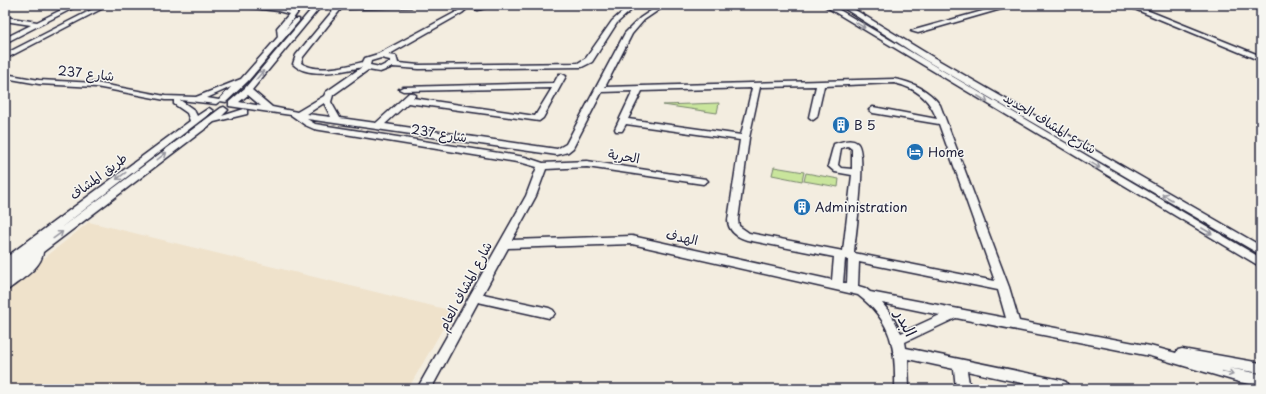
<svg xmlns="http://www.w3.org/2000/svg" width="1266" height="394" viewBox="0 0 1266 394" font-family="'Playpen Sans','Playpen Sans Arabic',sans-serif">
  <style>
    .built { fill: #efe2cb }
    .green { fill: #c9e59c; stroke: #76846c }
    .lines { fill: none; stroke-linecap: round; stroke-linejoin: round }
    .minor-casing { stroke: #22223b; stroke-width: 3 }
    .highway-casing { stroke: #22223b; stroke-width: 3 }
    .minor { fill: #f6f6f2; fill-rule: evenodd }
    .highway { fill: #f6f6f2; fill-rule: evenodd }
    .oneway { stroke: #9797a0 }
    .labels { text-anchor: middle; stroke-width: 3; stroke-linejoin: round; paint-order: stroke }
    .street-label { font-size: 13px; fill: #22223b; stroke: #f6f6f2 }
    .poi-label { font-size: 13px; fill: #22223b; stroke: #f6f6f2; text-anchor: start }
    .near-street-label { font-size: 16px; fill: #22223b; stroke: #f6f6f2 }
  </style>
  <rect width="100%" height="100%" fill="#f3ede0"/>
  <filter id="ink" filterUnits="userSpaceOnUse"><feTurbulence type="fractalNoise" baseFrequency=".025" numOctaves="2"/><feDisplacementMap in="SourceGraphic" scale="8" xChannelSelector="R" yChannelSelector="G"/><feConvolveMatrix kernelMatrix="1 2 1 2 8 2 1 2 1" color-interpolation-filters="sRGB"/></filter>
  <g filter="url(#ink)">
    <path class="built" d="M89,222L453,311L408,389H5V290Z"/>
    <g class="green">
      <path d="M719,103L717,113L663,105Z"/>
      <path d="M774,167L804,172L802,181L772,175Z"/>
      <path d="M806,173L839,179L838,187L804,181Z"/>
    </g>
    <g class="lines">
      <defs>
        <g id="minor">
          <path d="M71,5H79L5,43V38L31,25L5,21V17L37,22Z"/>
          <path d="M101,5H109L5,59V54Z"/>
          <path d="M243,5H263L292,11L296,5H303L285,30L295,19H299V21L248,81L226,102L220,101L216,104L180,100L194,110L197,116L209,108L213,111L59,229L221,108L224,107L228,110L222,116L244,109L247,110V114L214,122L43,252C42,268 20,280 9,289L5,290L6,279H5V269L7,267L5,268V258L190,121L187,113L174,104V100H165L96,87L39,84L5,78V74L39,80L96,83L165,96L196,97L241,79L278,37L277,28L289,14L278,11L246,7ZM231,87L219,100L207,98Z"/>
          <path d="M315,5H322L252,90L272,107L297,112L324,96L326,92L362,67C344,71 307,79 293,64L296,55L335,8L324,5H414L411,7L341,9L303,57L301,63C317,74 346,66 363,62L365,58L378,54L458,11L464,5H495L478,10L469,7L462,13L388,55L396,56L398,63L419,65L578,63L586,58L612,21L630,5H637L617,23L592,62L582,67L419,69L393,67L380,72L368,70L333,95L331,102L340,118L376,123L409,93H412L416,95L413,98L535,116L552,88L403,91L399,89L403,87L554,83L559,74H562L566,76L543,118L539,121L408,103L385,124L557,149L566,144L625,33L640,18L655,8L646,7L643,5H666L644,20L632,34L605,87L894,79C912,82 929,90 940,105L1009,287L1019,321L1150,346L1176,353L1178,350L1182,349L1261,363V373L1228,368L1261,374V386L1239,382L1150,356L956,318L905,342L906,348L1061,380L1066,382L1068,386L1066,389H1049L967,371L970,389H956L954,369L908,359L909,389H895C896,348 892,321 858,295L632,244L508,248L483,294L549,308L553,310L555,313L553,316L549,318L478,302L431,389H417L526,196L537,167L523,163L314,129L305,125L291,115L229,106V102L245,88ZM381,58L390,60V62L380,67L370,65L371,61ZM894,83C916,88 929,98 937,119L873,107L869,110L873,113L939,124L995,281L854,253C855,237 868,151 857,143C851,138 841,142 834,144L828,166L835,172L852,175L843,251L749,233L739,226L738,220L749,138L760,87L816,86L809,117L813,120L817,117L824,86ZM752,88L741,135L628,119L642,91ZM633,91L615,129L616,131H622L626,124L740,140L728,220C728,231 737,237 747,240L834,257L832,280L632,236L512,240L536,196L546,169L587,167L703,184L708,181L706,179L587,161L543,163L525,157L315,124L307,119L557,155L568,152L573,148L602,92ZM248,95L261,106L239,102ZM324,103L331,117L307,114ZM848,146L852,149V169L841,168L838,165L841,148ZM845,259L848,260L847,283H843ZM859,262L998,290L1006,318L870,292L865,288L858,286ZM882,303L940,315L901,333L891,314Z"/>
          <path d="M506,5H546L543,7H509Z"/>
          <path d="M823,5H831L1261,258V267Z"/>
          <path d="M839,5H847L931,56L1261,246V255L925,60Z"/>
          <path d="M1004,5H1015L918,33L911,31Z"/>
          <path d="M1125,5H1134L1261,56V61Z"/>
        </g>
        <path id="highway" d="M1250,5H1261V10Z"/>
      </defs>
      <use href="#minor" class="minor-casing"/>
      <use href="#highway" class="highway-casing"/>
      <use href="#minor" class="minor"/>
      <use href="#highway" class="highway"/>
    </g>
    <defs><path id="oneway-shaft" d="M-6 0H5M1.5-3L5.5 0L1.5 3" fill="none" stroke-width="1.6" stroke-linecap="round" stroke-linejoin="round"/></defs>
    <g class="oneway">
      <use href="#oneway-shaft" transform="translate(860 25) rotate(31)"/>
      <use href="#oneway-shaft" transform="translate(260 75) rotate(-50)"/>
      <use href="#oneway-shaft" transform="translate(983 99) rotate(31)"/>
      <use href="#oneway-shaft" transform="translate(162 156) rotate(-38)"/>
      <use href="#oneway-shaft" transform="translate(1095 165) rotate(31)"/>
      <use href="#oneway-shaft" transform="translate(121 176) rotate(143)"/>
      <use href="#oneway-shaft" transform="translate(1167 197) rotate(-150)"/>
      <use href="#oneway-shaft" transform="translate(1207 231) rotate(30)"/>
      <use href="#oneway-shaft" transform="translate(58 235) rotate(-36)"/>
      <use href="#oneway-shaft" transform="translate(1228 373) rotate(15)"/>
    </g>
  </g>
  <defs>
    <symbol id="building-disc" viewBox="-11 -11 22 22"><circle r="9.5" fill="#1f6fb2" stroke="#f6f6f2"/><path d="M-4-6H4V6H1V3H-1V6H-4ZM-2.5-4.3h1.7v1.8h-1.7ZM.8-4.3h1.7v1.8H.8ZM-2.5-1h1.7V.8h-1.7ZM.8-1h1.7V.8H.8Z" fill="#fff"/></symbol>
    <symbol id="hotel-disc" viewBox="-11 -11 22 22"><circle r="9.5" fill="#1f6fb2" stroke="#f6f6f2"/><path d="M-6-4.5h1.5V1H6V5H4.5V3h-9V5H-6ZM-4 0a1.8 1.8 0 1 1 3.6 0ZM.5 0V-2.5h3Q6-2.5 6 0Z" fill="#fff"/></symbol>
  </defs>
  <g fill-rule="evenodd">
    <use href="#building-disc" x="831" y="115" width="20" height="20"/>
    <use href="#hotel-disc" x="905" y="142" width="20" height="20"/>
    <use href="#building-disc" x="792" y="197" width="20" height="20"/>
  </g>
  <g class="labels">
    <g class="street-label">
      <text transform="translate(86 73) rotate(6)" y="5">شارع 237</text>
      <text transform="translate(1050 123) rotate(31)" y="5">شارع المشاف الجديد</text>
      <text transform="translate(439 133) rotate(9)" y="5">شارع 237</text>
      <text transform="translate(624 156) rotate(9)" y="5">الحرية</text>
      <text transform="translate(98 176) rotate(-37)" y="5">طريق المشاف</text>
      <text transform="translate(682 237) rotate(12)" y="5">الهدف</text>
      <text transform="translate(465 286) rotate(-62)" y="5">شارع المشاف العام</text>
    </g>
    <g class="poi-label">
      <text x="854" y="130">B 5</text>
      <text x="928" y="157">Home</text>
      <text x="815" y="212">Administration</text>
    </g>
    <g class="near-street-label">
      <text transform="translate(906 323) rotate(64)" y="6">البدر</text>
    </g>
  </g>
  <rect width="1266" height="394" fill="none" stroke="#f6f6f2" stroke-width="20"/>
  <rect x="10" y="10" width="1246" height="374" fill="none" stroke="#22223b" stroke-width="1.5" filter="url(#ink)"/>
</svg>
